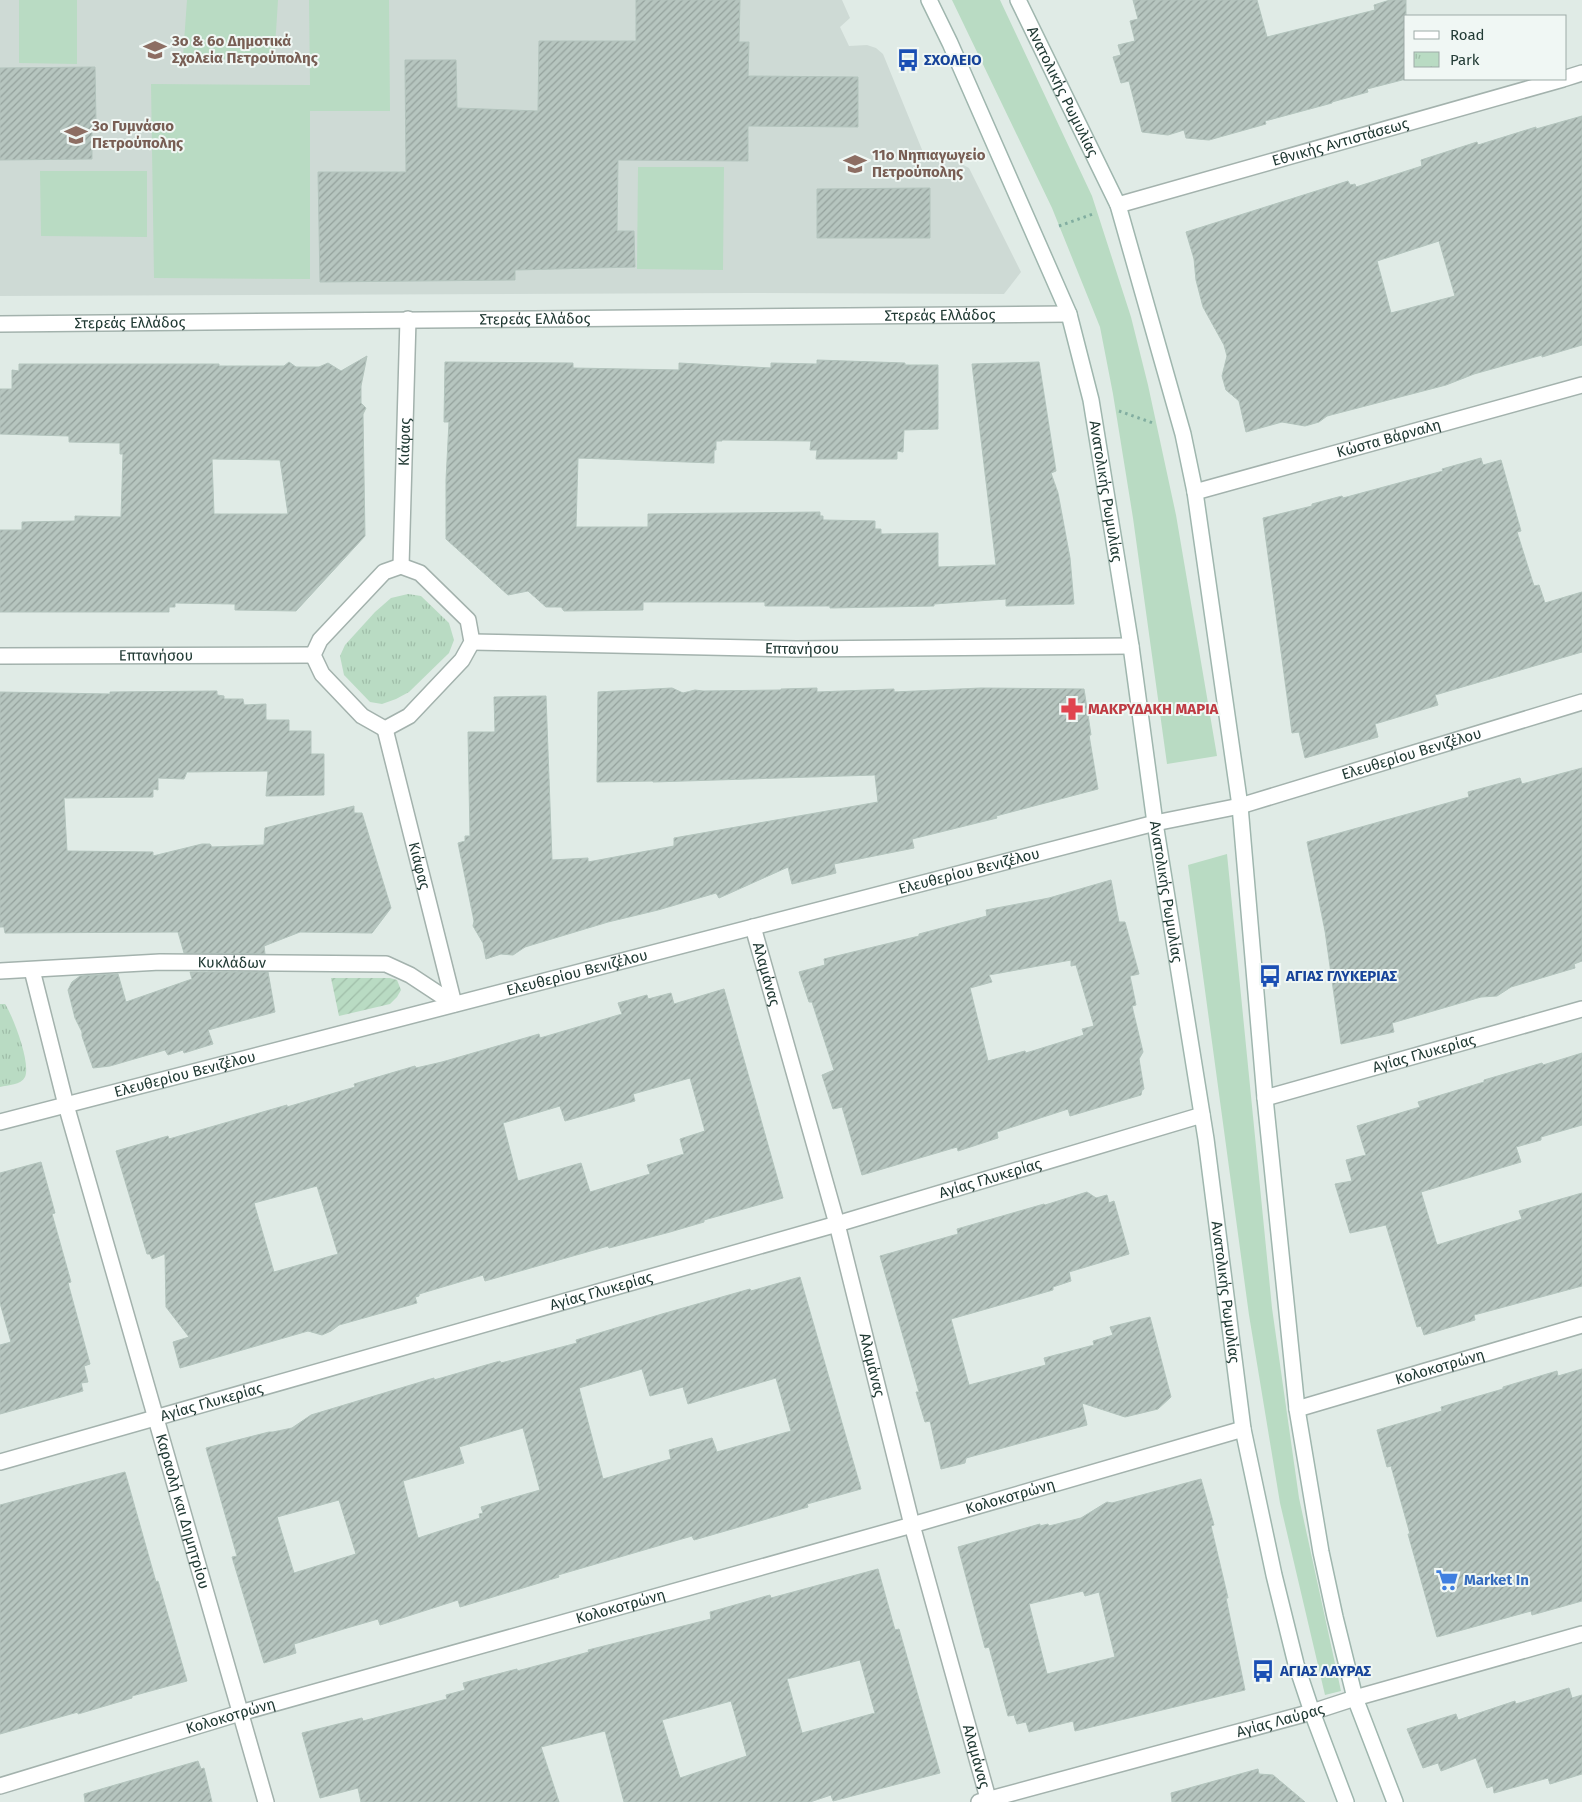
<svg xmlns="http://www.w3.org/2000/svg" width="1582" height="1802" viewBox="0 0 1582 1802" font-family="'Fira Sans',sans-serif">
  <style>
    .built { fill: #cedad5 }
    .grass { fill: #b9dbc3 }
    .park { fill: url(#park-tufts) }
    .garden { fill: url(#garden-furrows) }
    .building { fill: url(#building-hatch); stroke: #b3c4bd; fill-rule: evenodd }
    .lines { fill: none; stroke-linecap: round; stroke-linejoin: round }
    .minor-casing { stroke: #a3b2ad; stroke-width: 18 }
    .secondary-casing { stroke: #9fb6ae; stroke-width: 18 }
    .path { stroke: #81ada0; stroke-width: 3; stroke-dasharray: 2.5 4; stroke-linecap: butt }
    .minor { stroke: #fff; stroke-width: 15 }
    .secondary { stroke: #fff; stroke-width: 15 }
    .labels { text-anchor: middle; stroke-width: 4; stroke-linejoin: round; paint-order: stroke }
    .education-label { font-size: 15px; font-weight: bold; fill: #785e54; stroke: #f0f7f4; text-anchor: start }
    .transit-label { font-size: 15px; font-weight: bold; fill: #164399; stroke: #f0f7f4; text-anchor: start }
    .street-label { font-size: 15px; fill: #213a34; stroke: #f0f7f4 }
    .health-label { font-size: 15px; font-weight: bold; fill: #be3a42; stroke: #f0f7f4; text-anchor: start }
    .shop-label { font-size: 15px; font-weight: bold; fill: #366cbe; stroke: #f0f7f4; text-anchor: start }
  </style>
  <defs>
    <pattern id="park-tufts" width="24" height="20" patternUnits="userSpaceOnUse" patternTransform="scale(1.25)"><rect width="24" height="20" fill="#b9dbc3"/><path d="M3 7l-1-3M5 7V3M7 7l1-3M15 17l-1-3M17 17v-4M19 17l1-3" fill="none" stroke="#9fbda8"/></pattern>
    <pattern id="garden-furrows" width="10" height="10" patternUnits="userSpaceOnUse" patternTransform="scale(1.25)"><rect width="10" height="10" fill="#b9dbc3"/><path d="M-1 1l2-2M0 10L10 0M9 11l2-2" fill="none" stroke="#9fbda8"/></pattern>
    <pattern id="building-hatch" width="6" height="6" patternUnits="userSpaceOnUse" patternTransform="scale(1.25)"><rect width="6" height="6" fill="#b6c5bf"/><path d="M-1 1l2-2M0 6l6-6M5 7l2-2" fill="none" stroke="#94a19c"/></pattern>
  </defs>
  <rect width="100%" height="100%" fill="#e0ebe6"/>
  <path class="built" d="M0,0H842L850,18L840,27L849,46L867,45L876,48L883,54L925,157L952,159L969,168L1021,272L1004,294L747,293L0,296Z"/>
  <g class="grass">
    <path d="M19,0H77V64L19,63Z"/>
    <path d="M187,0H278L274,63L183,56Z"/>
    <path d="M309,0H389L390,111H310V279L154,278L151,84L310,85Z"/>
    <path d="M952,0H1000L1092,196L1131,317L1148,385L1176,515L1217,756L1167,764L1133,518L1113,394L1100,327L1052,208Z"/>
    <path d="M638,167H724L723,270L637,269Z"/>
    <path d="M40,171H147V237L41,236Z"/>
    <path d="M1227,854L1272,1308L1299,1498L1341,1691L1325,1695L1280,1503L1249,1315L1188,865Z"/>
  </g>
  <g class="park">
    <path d="M408,594L421,596L449,623L454,640L449,653L409,692L396,699L382,704L370,702L344,675L340,656L345,645L375,612L391,598Z"/>
    <path d="M0,1004H5C13,1016 31,1063 25,1077C21,1085 8,1085 0,1087Z"/>
  </g>
  <path class="garden" d="M331,978H390L397,980L401,990L397,997L390,1004L339,1016Z"/>
  <g class="building">
    <path d="M636,0H740L739,42H749L748,76L858,77V127L748,126V161L618,160L617,231H634L635,267L515,270V280L320,282L318,172H406L405,60H456L457,108L538,111L539,41H636Z"/>
    <path d="M1133,0H1257L1267,37L1375,10L1374,5L1390,0H1406V79L1367,89L1368,92L1332,102V103L1265,121L1266,124L1209,140L1186,138L1184,130L1168,135L1142,132L1129,81L1121,83L1113,57L1121,55L1118,45L1135,41L1130,21L1138,19Z"/>
    <path d="M95,67L96,122H92V159L0,160V68Z"/>
    <path d="M1582,116V345L1542,357V355L1474,374L1446,385L1327,416L1319,422L1305,426L1282,422L1246,432L1239,401L1226,390L1222,376L1227,356L1224,345L1203,307L1196,280L1194,259L1186,232L1348,181L1350,185L1355,184L1356,187L1422,166L1421,160L1477,142L1478,145L1536,127V129ZM1439,241L1455,296L1391,313L1377,261Z"/>
    <path d="M930,188V238H817V189Z"/>
    <path d="M367,356L361,386V403L366,408L363,414L365,536L296,611L235,610V604L175,603V607H169V612H0V530H22V522L75,521V516L121,517L123,454H120V443L69,442V436L0,434V389H12V370L19,371V364H219V366H284L289,362L296,367H319L328,363L341,371ZM212,459L280,460L288,514H214Z"/>
    <path d="M817,360L905,363V365H938V429L904,430L903,452L897,451V459H816L817,450H810L811,441L722,440V441H716V450H714V463L578,458L576,527H648V514L820,512V516H823V520L875,521V529H881V534L938,533V567L996,565L972,364L1039,362L1056,471L1051,473L1058,493L1070,558L1074,604L1006,606V599L934,604V606L830,608V606H765V602H643V610L564,611L561,607H546L528,591L508,595L446,539V480L449,422H444L445,362L573,363V368L679,370V363L771,368V363L817,364Z"/>
    <path d="M1481,458L1483,465L1501,460L1521,531L1517,532L1534,586L1539,585L1545,603L1582,592V652L1435,695L1438,705L1375,724L1378,737L1305,758L1299,732L1292,733L1263,518L1312,506V504L1342,496L1343,498L1443,471L1442,469Z"/>
    <path d="M672,688L683,693L695,690L703,691L781,690V689L817,688V692L894,689V692L981,688L1084,689L1091,735H1089L1098,789L996,816L997,818L912,839L914,848L834,864L836,873L792,884L788,867L719,898L716,893L658,910L608,922L525,947L513,955L501,954L486,959L483,943L473,926L474,921L458,843L465,841V836H470L468,732H495L494,697L546,696L552,860L588,858V862L674,846V838L878,802L875,775L653,782V781L597,782L598,692Z"/>
    <path d="M217,691V695L224,696V699H243L244,705L266,704V720H289V731H311V754H324V795L266,796L268,771L187,772L184,779L158,778V790L153,789V797L64,798L67,851L153,852V856L202,844H210L212,847L264,845L265,828L354,806V813H362L391,908L372,933L300,932L264,946L265,954L184,953L178,932L5,933L4,927H0V692L110,694V692Z"/>
    <path d="M1582,768V961L1574,964L1575,968L1511,987L1497,996L1481,997L1392,1023L1394,1032L1341,1044L1325,931L1307,842L1469,797L1468,792L1520,778L1522,784Z"/>
    <path d="M1111,880L1119,922H1125L1139,974L1130,976L1136,1005L1132,1006L1143,1052L1139,1059L1144,1089L1142,1090L1141,1095L1070,1116L1068,1109L997,1132L998,1138L958,1151L957,1147L862,1175L842,1107L833,1109L822,1075L834,1070L812,1002H809L799,972L825,965L824,959L919,936V934L987,916L986,910L1049,898ZM1071,960V966L1076,965L1094,1026L1082,1029L1084,1035L1026,1053L1025,1051L988,1061L970,988L992,982L989,975Z"/>
    <path d="M190,972H268L275,1012L208,1030L213,1044L184,1053L183,1050L168,1055L165,1050L110,1066L93,1068L82,1036V1032L75,1018L68,990L72,982L80,976L118,974L126,1002L192,979Z"/>
    <path d="M724,989L783,1198L704,1220V1222L670,1232L609,1248L608,1246L485,1281L483,1275L419,1294V1296L415,1297L417,1303L339,1325L331,1331L322,1335L308,1331L180,1368L173,1342L189,1337L166,1307L165,1254L152,1259L150,1254H147L116,1151L168,1136L169,1139L287,1105V1107L355,1087L354,1084L415,1066L416,1068L442,1062L539,1034L540,1038L622,1014L618,1003L647,995L648,999L671,993L674,1004ZM690,1078L705,1131L680,1139L684,1154L647,1165L650,1174L590,1192L581,1163L518,1181L503,1123L560,1106L565,1121L635,1101L633,1094ZM317,1186L338,1254L274,1272L254,1203Z"/>
    <path d="M1582,1053V1125L1541,1137V1140L1516,1147L1521,1162L1421,1192L1437,1245L1522,1219L1519,1211L1582,1193V1286L1474,1315L1475,1320L1424,1335L1421,1326L1417,1327L1386,1225L1350,1233L1335,1184L1352,1181L1346,1160L1366,1155L1357,1126L1420,1107L1418,1102L1484,1082V1080L1542,1063L1543,1065Z"/>
    <path d="M41,1162L55,1213L52,1214L71,1282L68,1283L90,1364L84,1366L88,1382L81,1383L83,1391L0,1414V1345L11,1342L0,1303V1173Z"/>
    <path d="M1087,1192L1096,1198L1107,1195L1109,1203L1114,1201L1129,1254L1069,1272L1071,1281L1053,1287V1290L951,1319L969,1385L1046,1365L1044,1358L1094,1345L1093,1341L1113,1335L1110,1327L1150,1317L1171,1397L1158,1409L1125,1417L1082,1403L1087,1425L966,1458L965,1463L941,1469L930,1421L925,1422L916,1392H919L880,1256L958,1234L957,1229L1044,1204L1045,1205Z"/>
    <path d="M800,1277L861,1489L807,1504L808,1507L746,1525L694,1540L692,1536L558,1575L559,1577L460,1607L458,1600L380,1625L378,1619L347,1628L294,1644L296,1653L264,1663L232,1557L237,1556L206,1448L269,1432H273L292,1428L311,1415L434,1378V1380L500,1361L501,1363L577,1343L576,1340L662,1314L750,1289L751,1291ZM642,1369L650,1396L683,1387L688,1404L776,1378L791,1431L717,1452L712,1438L669,1450L671,1459L603,1479L579,1388ZM523,1428L540,1490L481,1507L483,1513L479,1514L480,1518L418,1538L403,1481L464,1463L459,1447ZM339,1500L356,1554L294,1573L277,1517Z"/>
    <path d="M1582,1369V1601L1532,1615L1531,1611L1437,1637L1408,1534H1410L1391,1466L1387,1467L1377,1430L1442,1411L1441,1407L1503,1389V1387L1557,1371L1558,1376Z"/>
    <path d="M125,1472L156,1582L158,1581L187,1681L132,1696V1698L78,1714V1712L0,1734V1505Z"/>
    <path d="M1201,1479L1214,1525L1211,1526L1228,1598H1226L1245,1690L1075,1731L1073,1721L1029,1732L1026,1722L1017,1724L1014,1715L1008,1716L989,1647L985,1648L958,1547L1040,1524V1526L1048,1524L1049,1526L1081,1518L1107,1502L1112,1503ZM1083,1591L1085,1596L1099,1592L1115,1657L1047,1674L1029,1604Z"/>
    <path d="M878,1569L895,1630L899,1629L940,1773L833,1801L831,1795L810,1802H624L605,1731L541,1747L559,1802H361L358,1788L320,1798L302,1733L362,1718L363,1721L447,1699L446,1695L465,1690L463,1683L517,1669V1671L589,1652L588,1650L711,1619L710,1612L770,1595L771,1598ZM860,1660L875,1713L802,1733L787,1679ZM731,1701L747,1756L680,1778L662,1720Z"/>
    <path d="M1569,1688L1572,1698L1582,1695V1774L1550,1784L1548,1778L1494,1793L1493,1786L1487,1788L1476,1758L1441,1771L1438,1763L1423,1768L1407,1729L1456,1714L1458,1720L1515,1701L1516,1704Z"/>
    <path d="M198,1761L201,1769L204,1768L212,1802H85L84,1794Z"/>
    <path d="M1258,1769L1259,1774L1273,1775L1305,1802H1172L1171,1793Z"/>
  </g>
  <g class="lines">
    <defs>
      <g id="minor">
        <path d="M1566,78L1582,73"/>
        <path id="s1" d="M1118,205L1563,79"/>
        <path id="s2" d="M0,324L1069,314"/>
        <path id="s3" d="M1195,492L1582,385"/>
        <path d="M401,566L420,573L468,620L472,642L462,660L409,716L385,729L362,716L322,674L313,655L320,640L384,572Z"/>
        <path id="s4" d="M401,566L408,319"/>
        <path id="s5" d="M472,642L796,649L1131,646"/>
        <path id="s6" d="M0,656L313,655"/>
        <path id="s7" d="M385,729L454,1004"/>
        <path id="s8" d="M753,927L837,1224L912,1525L989,1802"/>
        <path id="s9" d="M32,970L66,1105L266,1802"/>
        <path id="s10" d="M0,971L160,962L386,964L410,975L454,1004"/>
        <path id="s11" d="M1265,1098L1582,1009"/>
        <path id="s12" d="M0,1122L1155,823L1240,806L1582,702"/>
        <path id="s13" d="M1297,1409L1582,1325"/>
        <path id="s14" d="M0,1462L837,1224L1202,1115"/>
        <path id="s15" d="M0,1786L240,1713L912,1525L1243,1429"/>
        <path id="s16" d="M979,1802L1312,1712L1355,1698L1582,1634"/>
      </g>
      <g id="secondary">
        <path id="s17" d="M929,0L950,43L1069,314L1091,400L1131,646L1155,823L1206,1139L1243,1429L1274,1575L1296,1664L1312,1712L1346,1802"/>
        <path id="s18" d="M1018,0L1118,205L1183,434L1195,492L1240,806L1265,1098L1297,1409L1321,1552L1335,1617L1355,1698L1395,1802"/>
      </g>
    </defs>
    <use href="#minor" class="minor-casing"/>
    <use href="#secondary" class="secondary-casing"/>
    <g class="path">
      <path d="M1059,226L1093,214"/>
      <path d="M1119,411L1153,423"/>
    </g>
    <use href="#minor" class="minor"/>
    <use href="#secondary" class="secondary"/>
  </g>
  <defs>
    <symbol id="school-bare" viewBox="-9 -9 18 18"><path d="M0-5L7-2L0 1L-7-2ZM-4 1L0 2.5L4 1V4Q0 6-4 4Z" fill="#8d6e63" stroke="#f0f7f4" stroke-width="2.5" paint-order="stroke"/></symbol>
    <symbol id="bus-bare" viewBox="-9 -9 18 18"><path d="M-5-6H5V4H4V6H2V4H-2V6H-4V4H-5ZM-3.5-4V0h7V-4ZM-3.5 1.2v1.5H-2V1.2ZM2 1.2v1.5H3.5V1.2Z" fill="#1a4fb4" stroke="#f0f7f4" stroke-width="2.5" paint-order="stroke"/></symbol>
    <symbol id="pharmacy-bare" viewBox="-9 -9 18 18"><path d="M-2-6h4v4h4v4h-4v4h-4v-4h-4v-4h4Z" fill="#e0444e" stroke="#f0f7f4" stroke-width="2.5" paint-order="stroke"/></symbol>
    <symbol id="supermarket-bare" viewBox="-9 -9 18 18"><path d="M-6-5.5h2.5l.6 2H6L4.5 2H-2.5L-4.4-4H-6ZM-1.5 3.2a1.3 1.3 0 1 0 .1 0ZM3 3.2a1.3 1.3 0 1 0 .1 0Z" fill="#3f7fe0" stroke="#f0f7f4" stroke-width="2.5" paint-order="stroke"/></symbol>
  </defs>
  <g fill-rule="evenodd">
    <use href="#school-bare" x="139" y="34" width="32" height="32"/>
    <use href="#bus-bare" x="892" y="44" width="32" height="32"/>
    <use href="#school-bare" x="60" y="119" width="32" height="32"/>
    <use href="#school-bare" x="839" y="148" width="32" height="32"/>
    <use href="#pharmacy-bare" x="1056" y="693" width="32" height="32"/>
    <use href="#bus-bare" x="1254" y="960" width="32" height="32"/>
    <use href="#supermarket-bare" x="1431" y="1564" width="32" height="32"/>
    <use href="#bus-bare" x="1247" y="1655" width="32" height="32"/>
  </g>
  <g class="labels">
    <g class="education-label">
      <text x="172" y="46">3ο &amp; 6ο Δημοτικά<tspan x="172" dy="17">Σχολεία Πετρούπολης</tspan></text>
      <text x="92" y="131">3ο Γυμνάσιο<tspan x="92" dy="17">Πετρούπολης</tspan></text>
      <text x="872" y="160">11ο Νηπιαγωγείο<tspan x="872" dy="17">Πετρούπολης</tspan></text>
    </g>
    <g class="transit-label">
      <text x="924" y="65">ΣΧΟΛΕΙΟ</text>
      <text x="1286" y="981">ΑΓΙΑΣ ΓΛΥΚΕΡΙΑΣ</text>
      <text x="1280" y="1676">ΑΓΙΑΣ ΛΑΥΡΑΣ</text>
    </g>
    <g class="street-label">
      <text dy="5" stroke="none"><textPath href="#s18" startOffset="102">Ανατολικής Ρωμυλίας</textPath></text>
      <text dy="5" stroke="none"><textPath href="#s1" startOffset="231">Εθνικής Αντιστάσεως</textPath></text>
      <text dy="5" stroke="none"><textPath href="#s2" startOffset="940">Στερεάς Ελλάδος</textPath></text>
      <text dy="5" stroke="none"><textPath href="#s2" startOffset="535">Στερεάς Ελλάδος</textPath></text>
      <text dy="5" stroke="none"><textPath href="#s2" startOffset="130">Στερεάς Ελλάδος</textPath></text>
      <text dy="5" stroke="none"><textPath href="#s3" startOffset="201">Κώστα Βάρναλη</textPath></text>
      <text dy="5" stroke="none"><textPath href="#s4" startOffset="124">Κιάφας</textPath></text>
      <text dy="5" stroke="none"><textPath href="#s17" startOffset="525">Ανατολικής Ρωμυλίας</textPath></text>
      <text dy="5" stroke="none"><textPath href="#s5" startOffset="330">Επτανήσου</textPath></text>
      <text dy="5" stroke="none"><textPath href="#s6" startOffset="156">Επτανήσου</textPath></text>
      <text dy="5" stroke="none"><textPath href="#s12" startOffset="1459">Ελευθερίου Βενιζέλου</textPath></text>
      <text dy="5" stroke="none"><textPath href="#s7" startOffset="141">Κιάφας</textPath></text>
      <text dy="5" stroke="none"><textPath href="#s12" startOffset="1001">Ελευθερίου Βενιζέλου</textPath></text>
      <text dy="5" stroke="none"><textPath href="#s17" startOffset="930">Ανατολικής Ρωμυλίας</textPath></text>
      <text dy="5" stroke="none"><textPath href="#s10" startOffset="232">Κυκλάδων</textPath></text>
      <text dy="5" stroke="none"><textPath href="#s12" startOffset="596">Ελευθερίου Βενιζέλου</textPath></text>
      <text dy="5" stroke="none"><textPath href="#s8" startOffset="49">Αλαμάνας</textPath></text>
      <text dy="5" stroke="none"><textPath href="#s11" startOffset="165">Αγίας Γλυκερίας</textPath></text>
      <text dy="5" stroke="none"><textPath href="#s12" startOffset="191">Ελευθερίου Βενιζέλου</textPath></text>
      <text dy="5" stroke="none"><textPath href="#s14" startOffset="1030">Αγίας Γλυκερίας</textPath></text>
      <text dy="5" stroke="none"><textPath href="#s14" startOffset="625">Αγίας Γλυκερίας</textPath></text>
      <text dy="5" stroke="none"><textPath href="#s17" startOffset="1335">Ανατολικής Ρωμυλίας</textPath></text>
      <text dy="5" stroke="none"><textPath href="#s8" startOffset="454">Αλαμάνας</textPath></text>
      <text dy="5" stroke="none"><textPath href="#s13" startOffset="149">Κολοκοτρώνη</textPath></text>
      <text dy="5" stroke="none"><textPath href="#s14" startOffset="220">Αγίας Γλυκερίας</textPath></text>
      <text dy="5" stroke="none"><textPath href="#s15" startOffset="1051">Κολοκοτρώνη</textPath></text>
      <text dy="5" stroke="none"><textPath href="#s9" startOffset="562">Καραολή και Δημητρίου</textPath></text>
      <text dy="5" stroke="none"><textPath href="#s15" startOffset="646">Κολοκοτρώνη</textPath></text>
      <text dy="5" stroke="none"><textPath href="#s15" startOffset="241">Κολοκοτρώνη</textPath></text>
      <text dy="5" stroke="none"><textPath href="#s16" startOffset="312">Αγίας Λαύρας</textPath></text>
      <text dy="5" stroke="none"><textPath href="#s8" startOffset="859">Αλαμάνας</textPath></text>
    </g>
    <g class="health-label">
      <text x="1088" y="714">ΜΑΚΡΥΔΑΚΗ ΜΑΡΙΑ</text>
    </g>
    <g class="shop-label">
      <text x="1464" y="1585">Market In</text>
    </g>
  </g>
  <rect x="1404" y="15" width="162" height="65" fill="#f0f7f4" stroke="#9daba7"/>
  <rect x="1414" y="31" width="25" height="8" fill="#ffffff" stroke="#9daba7"/>
  <text x="1450" y="40" font-size="15" fill="#213a34">Road</text>
  <rect x="1414" y="52" width="25" height="15" fill="url(#park-tufts)" stroke="#9daba7"/>
  <text x="1450" y="65" font-size="15" fill="#213a34">Park</text>
</svg>
